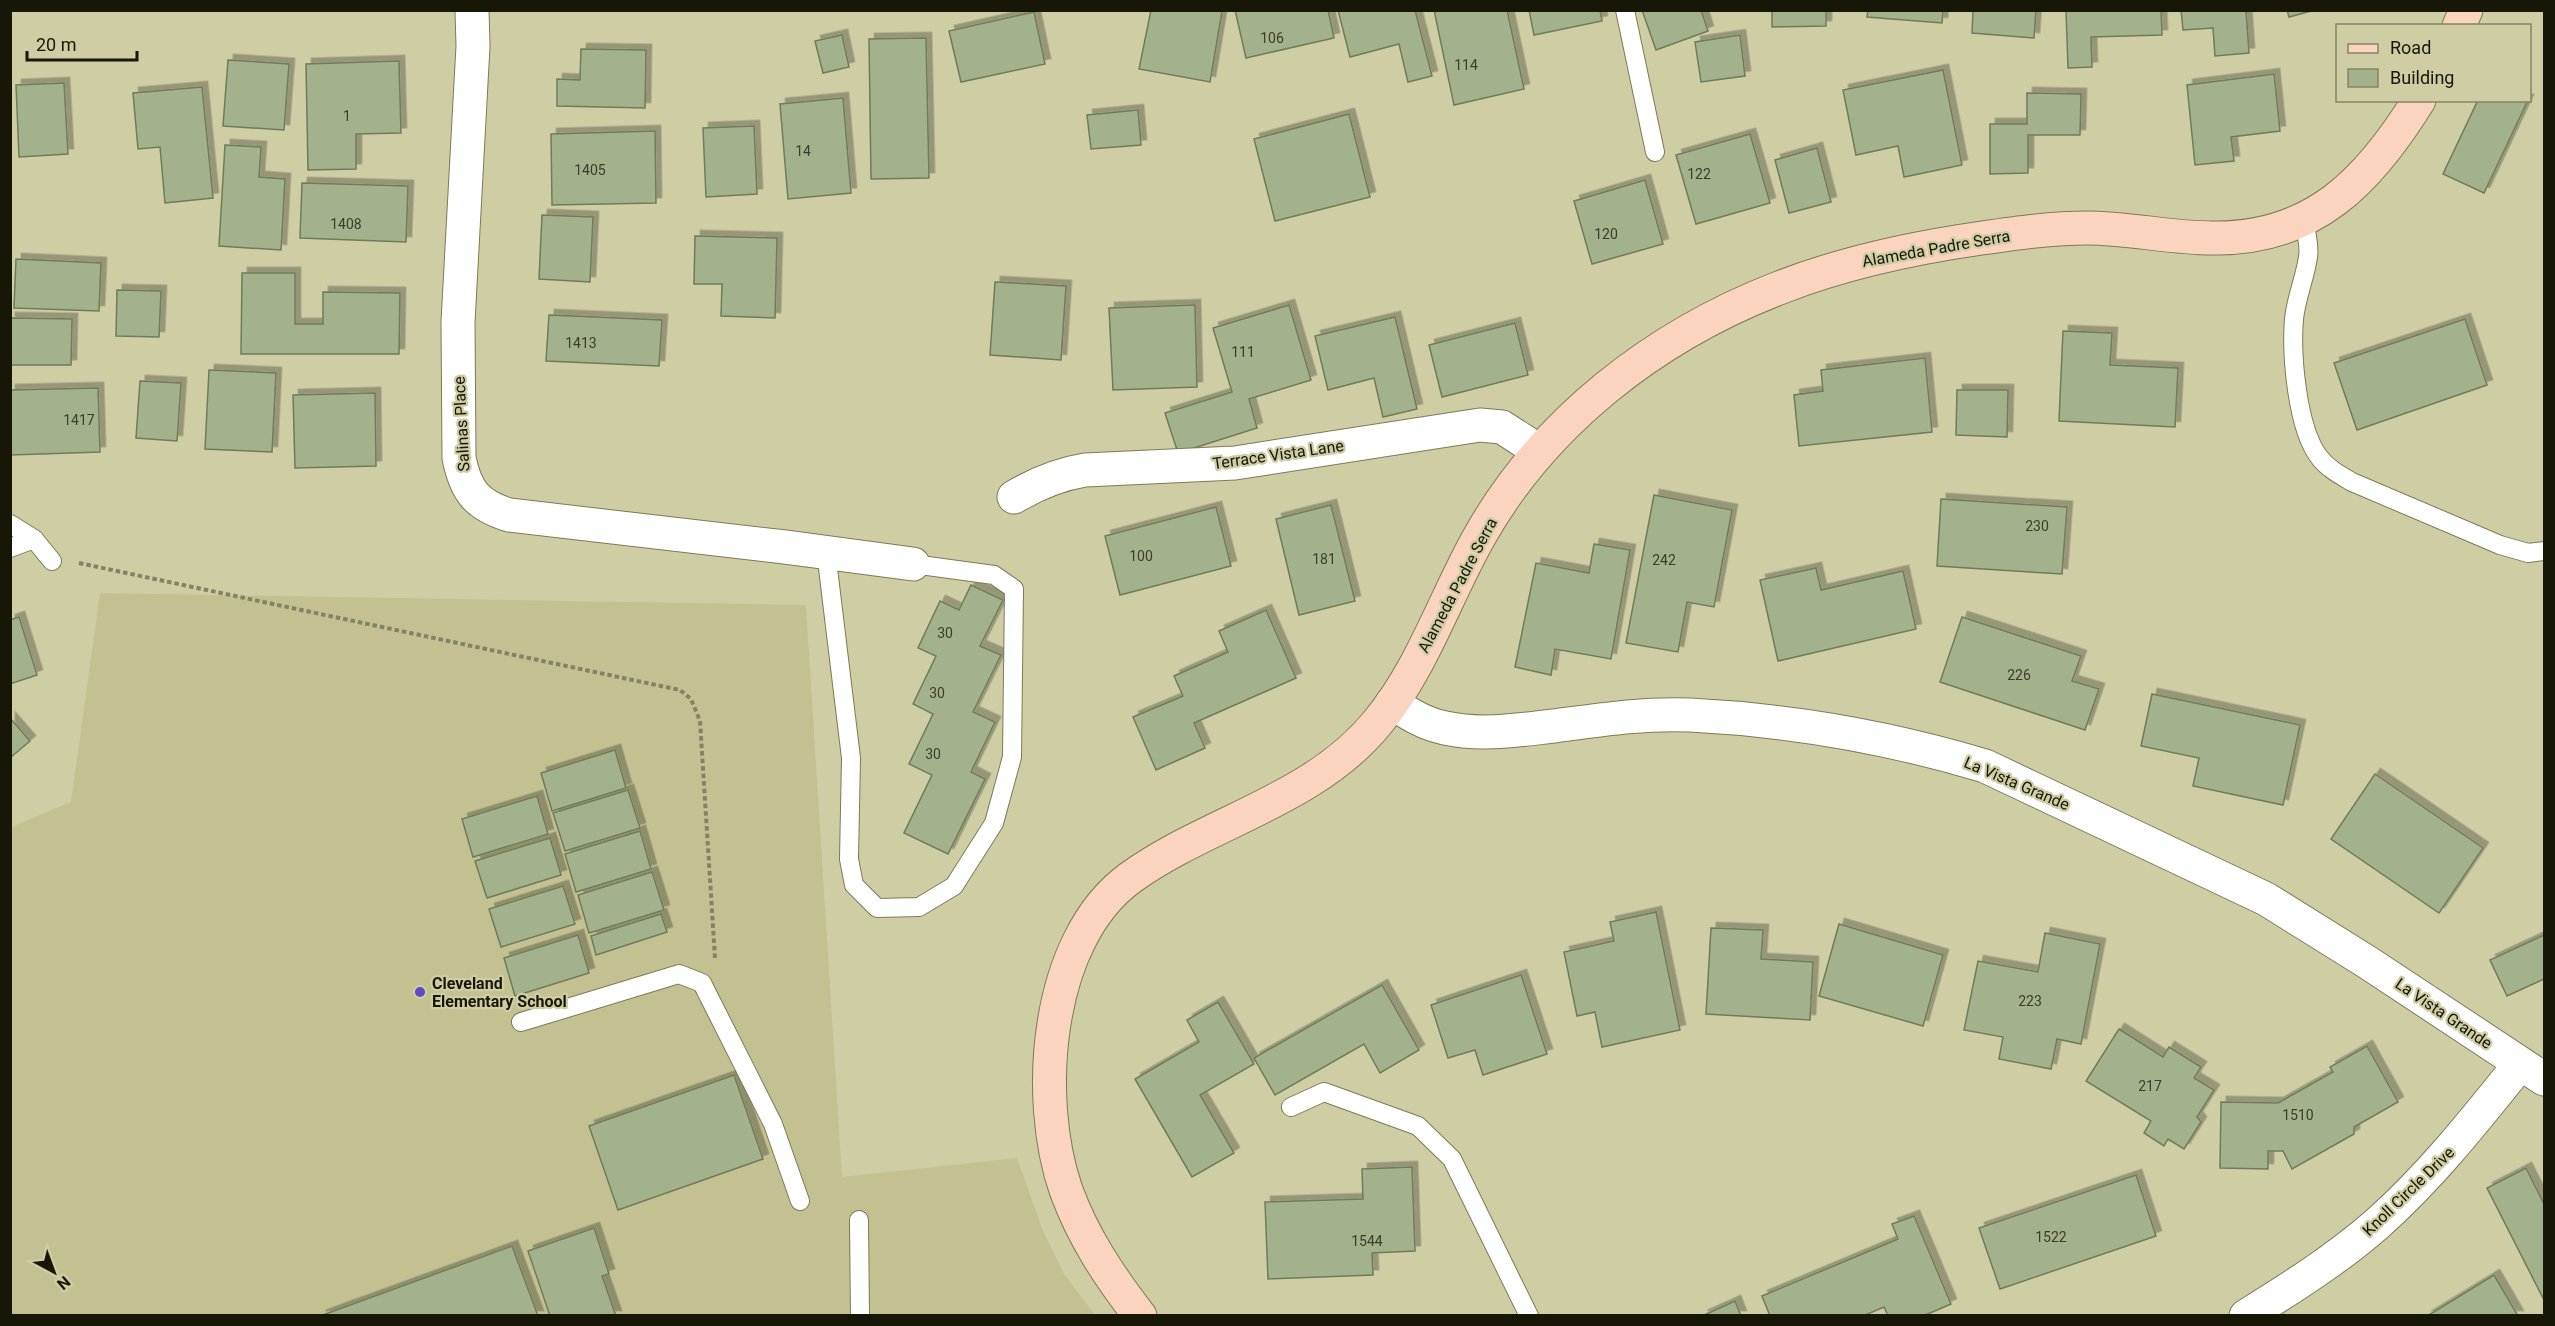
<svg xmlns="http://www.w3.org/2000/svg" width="2555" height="1326" viewBox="0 0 2555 1326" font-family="Roboto,sans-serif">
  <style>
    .built { fill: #c3c192 }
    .building { fill: #a3b28d; stroke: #6f7c59; stroke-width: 1.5; filter: url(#shadow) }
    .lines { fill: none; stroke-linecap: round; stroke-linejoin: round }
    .lane-casing { stroke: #7d7b56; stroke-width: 20 }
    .street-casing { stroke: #7d7b56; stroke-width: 35 }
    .secondary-casing { stroke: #7d7b56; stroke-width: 35 }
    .path { stroke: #848264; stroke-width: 4; stroke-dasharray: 4.5 3; stroke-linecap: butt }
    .lane { stroke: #fff; stroke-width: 18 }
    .street { stroke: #fff; stroke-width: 33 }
    .secondary { stroke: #fbd4bf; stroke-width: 33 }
    .poi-dot { fill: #5d4bc3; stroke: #cfcda4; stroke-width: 2 }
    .labels { text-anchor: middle; stroke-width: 4.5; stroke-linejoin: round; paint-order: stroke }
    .number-label { font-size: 14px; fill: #3a3d28 }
    .street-label { font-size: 16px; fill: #171607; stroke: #cfcda4 }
    .poi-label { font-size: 16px; font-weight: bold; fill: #171607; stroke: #cfcda4; text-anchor: start }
  </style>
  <defs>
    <filter id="shadow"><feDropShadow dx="5.5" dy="-5.5" stdDeviation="0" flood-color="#0004"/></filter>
  </defs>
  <rect width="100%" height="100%" fill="#cfcda4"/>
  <path class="built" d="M100,593L806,605L842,1177L1017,1158L1043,1231L1064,1274L1095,1315L11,1316V827L71,802Z"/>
  <g class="building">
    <path d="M1151,10L1222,11L1210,82L1139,69Z"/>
    <path d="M1235,10H1328L1334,38L1246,58Z"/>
    <path d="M1338,10H1415L1432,76L1408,82L1399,44L1350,57Z"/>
    <path d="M1434,10H1507L1524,89L1454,105Z"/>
    <path d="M1529,10H1600L1602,21L1534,35Z"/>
    <path d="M1642,10H1701L1708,31L1656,50Z"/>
    <path d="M1772,10H1826V26L1772,27Z"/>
    <path d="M1868,10H1943L1942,23L1867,17Z"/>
    <path d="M1973,10H2036L2034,38L1972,33Z"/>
    <path d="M2066,10H2161L2162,35L2091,37L2092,67L2068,68Z"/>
    <path d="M2181,10H2246L2249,53L2215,56L2213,28L2183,30Z"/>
    <path d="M2287,10H2315L2289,17Z"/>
    <path d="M1034,12L1045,64L961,82L949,31Z"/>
    <path d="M842,35L849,67L823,73L815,41Z"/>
    <path d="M1740,35L1745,76L1701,82L1695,42Z"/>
    <path d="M926,38L929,178L871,179L869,39Z"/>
    <path d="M581,49L646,50L645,108L557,106V79L580,80Z"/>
    <path d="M228,60L289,64L284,130L223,126Z"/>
    <path d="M399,61L401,133L356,134V169L308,170L306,64Z"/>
    <path d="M1943,70L1962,165L1904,177L1898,146L1856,155L1843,90Z"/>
    <path d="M2274,74L2280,131L2231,137L2234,161L2195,165L2187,85Z"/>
    <path d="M64,83L68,154L19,157L16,85Z"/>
    <path d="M202,87L213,198L165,203L160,147L138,149L133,93Z"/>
    <path d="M2027,93L2081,94L2080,135H2028V173L1990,174V124H2027Z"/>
    <path d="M843,98L851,193L788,199L780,104Z"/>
    <path d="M2478,100H2528L2484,193L2443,174Z"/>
    <path d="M1138,110L1141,145L1091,149L1087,115Z"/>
    <path d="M1349,114L1370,197L1275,221L1254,139Z"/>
    <path d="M754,126L757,194L706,197L703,128Z"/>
    <path d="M655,131L656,203L552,205L551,134Z"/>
    <path d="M1750,134L1770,203L1696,224L1676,155Z"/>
    <path d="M225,145L261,147L259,177L285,179L281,250L219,246Z"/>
    <path d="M1817,148L1831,202L1789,213L1775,160Z"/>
    <path d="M1645,180L1663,244L1592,264L1574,201Z"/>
    <path d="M302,183L408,186L406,242L300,238Z"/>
    <path d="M542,215L593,217L590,282L539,279Z"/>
    <path d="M695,236L777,238L775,318L721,316L722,284H694Z"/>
    <path d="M16,259L101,263L99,311L14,308Z"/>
    <path d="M242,273H295V324H323V292L400,293L399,354H241Z"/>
    <path d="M995,282L1066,286L1061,360L990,355Z"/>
    <path d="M117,290L161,291L159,337L116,336Z"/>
    <path d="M1195,305L1197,387L1113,390L1109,308Z"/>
    <path d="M1289,305L1311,380L1249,399L1257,428L1178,453L1165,413L1232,392L1213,328Z"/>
    <path d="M549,315L662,320L659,366L546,361Z"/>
    <path d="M1395,317L1417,409L1383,417L1374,378L1328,390L1315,336Z"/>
    <path d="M10,318L72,319L71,365H10Z"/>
    <path d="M2465,319L2487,385L2357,430L2334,363Z"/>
    <path d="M1515,323L1528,375L1442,397L1429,345Z"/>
    <path d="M2063,331L2112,333L2110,365L2178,368L2175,427L2059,421Z"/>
    <path d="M1925,358L1932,432L1799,446L1794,395L1823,391L1821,370Z"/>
    <path d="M209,370L276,373L272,452L205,449Z"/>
    <path d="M140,381L181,383L177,441L136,438Z"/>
    <path d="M98,388L100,452L11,455L10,390Z"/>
    <path d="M1957,390H2008L2007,437L1956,435Z"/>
    <path d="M375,393L376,466L295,468L293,395Z"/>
    <path d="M1654,495L1732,510L1714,607L1687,602L1678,652L1626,643Z"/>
    <path d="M1941,499L2067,507L2062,574L1937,566Z"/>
    <path d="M1331,505L1355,601L1299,615L1276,519Z"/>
    <path d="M1216,507L1231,566L1120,595L1105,536Z"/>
    <path d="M1594,544L1630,550L1611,659L1555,649L1551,675L1515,667L1536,563L1589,573Z"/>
    <path d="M1816,568L1821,590L1903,571L1916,629L1778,661L1760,580Z"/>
    <path d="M971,585L1003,600L980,646L1001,655L973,712L995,722L971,772L985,779L948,854L904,833L932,775L909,764L933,714L913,704L936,656L918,648L940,601L959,610Z"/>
    <path d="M1266,610L1296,678L1194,723L1205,748L1156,770L1133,717L1183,696L1174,676L1228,652L1219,631Z"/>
    <path d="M19,617L37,675L10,684V620Z"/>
    <path d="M1962,617L2081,656L2072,681L2099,689L2085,730L1940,682Z"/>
    <path d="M2152,694L2300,725L2283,805L2193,786L2199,758L2141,746Z"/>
    <path d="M10,718L30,741L10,758Z"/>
    <path d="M615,750L626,788L552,811L541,773Z"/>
    <path d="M2375,774L2483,848L2439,913L2331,839Z"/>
    <path d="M628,790L640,828L565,851L553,813Z"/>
    <path d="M537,796L548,834L473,857L462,819Z"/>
    <path d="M640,831L651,869L576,892L565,854Z"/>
    <path d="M550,838L561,875L487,898L475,861Z"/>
    <path d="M652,872L664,910L589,933L578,895Z"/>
    <path d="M563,886L575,924L501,947L489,909Z"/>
    <path d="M1656,912L1680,1030L1602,1047L1595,1012L1577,1016L1564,952L1614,941L1610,922Z"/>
    <path d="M661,914L667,932L596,955L591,936Z"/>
    <path d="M1839,924L1943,955L1923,1026L1819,996Z"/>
    <path d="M1711,928L1763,930L1761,959L1813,962L1810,1020L1706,1014Z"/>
    <path d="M2045,933L2100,944L2081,1044L2057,1039L2051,1069L1999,1059L2003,1037L1964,1030L1978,961L2038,972Z"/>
    <path d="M578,935L589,973L515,996L504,958Z"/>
    <path d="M2544,935V979L2507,996L2490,960Z"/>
    <path d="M1521,975L1547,1054L1483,1075L1475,1050L1448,1058L1431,1005Z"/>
    <path d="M1382,985L1419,1050L1380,1073L1364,1044L1275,1095L1254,1058Z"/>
    <path d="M1218,1002L1254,1064L1200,1095L1234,1153L1192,1177L1135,1079L1199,1042L1187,1020Z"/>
    <path d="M2119,1029L2163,1057L2169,1047L2201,1067L2194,1078L2214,1090L2197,1117L2201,1122L2184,1149L2168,1139L2164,1146L2144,1133L2151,1121L2086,1081Z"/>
    <path d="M2367,1046L2398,1102L2354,1127V1134L2292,1169L2283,1151H2268V1169L2220,1168L2221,1102L2278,1103L2333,1072L2330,1067Z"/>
    <path d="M734,1075L763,1159L618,1210L589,1126Z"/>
    <path d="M1412,1167L1415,1251L1372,1253L1373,1275L1268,1279L1265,1202L1363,1199L1362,1169Z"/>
    <path d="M2526,1168L2544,1204V1300L2487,1188Z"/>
    <path d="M2136,1175L2156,1236L2000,1289L1979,1228Z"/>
    <path d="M1914,1216L1951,1304L1923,1316H1888L1884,1307L1863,1316H1770L1762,1296L1898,1239L1892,1224Z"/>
    <path d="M594,1228L609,1274L602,1276L616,1316H550L528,1251Z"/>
    <path d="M512,1246L538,1316H320Z"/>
    <path d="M2494,1275L2518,1316H2427Z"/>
    <path d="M1735,1301L1741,1316H1702Z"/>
  </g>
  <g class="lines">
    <defs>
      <g id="lane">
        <path d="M1625,10L1655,152"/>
        <path d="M2304,221C2306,232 2310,246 2308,257C2305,278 2296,298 2294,319C2291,355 2297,428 2319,457C2327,468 2340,475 2352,482L2500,545L2528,553L2544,551"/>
        <path d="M10,524L34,539L52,561"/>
        <path d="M10,548L34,539"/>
        <path d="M826,552L851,758L849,859L854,885L877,908L919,907L954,886L994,823L1012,757L1014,589L994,575L913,564"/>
        <path d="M521,1022L679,974L702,983L773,1124L800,1201"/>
        <path d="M1291,1107L1324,1092L1418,1126L1452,1159L1529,1316"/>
        <path d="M859,1220L860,1316"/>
      </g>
      <g id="street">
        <path d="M472,10L473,46L458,322L459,458C466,492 477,505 509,515L785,547L913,564"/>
        <path d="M1014,497C1036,484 1060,474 1085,470L1235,463L1480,425L1502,427L1539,451"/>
        <path d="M1392,703C1409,714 1425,724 1445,728C1481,736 1518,730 1554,726C1599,720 1644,713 1690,715C1790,720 1889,737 1985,766L2266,899L2367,962L2544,1079"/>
        <path d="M2246,1316C2291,1288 2337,1259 2377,1224C2431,1176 2475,1120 2520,1064"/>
      </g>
      <g id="secondary">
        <path d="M2459,26L2466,10"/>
        <path d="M1140,1316C1109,1276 1083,1237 1066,1190C1034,1098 1045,940 1130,878C1209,821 1313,801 1377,723C1422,669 1444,600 1478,539C1543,422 1655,336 1779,288C1845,262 1912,248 1982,238C2017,233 2052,228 2087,228C2129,228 2170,238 2212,238C2313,240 2369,181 2419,100"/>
      </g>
    </defs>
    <use href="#lane" class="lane-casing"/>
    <use href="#street" class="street-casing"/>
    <use href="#secondary" class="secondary-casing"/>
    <path class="path" d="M79,563L680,690L691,699L700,721L715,958"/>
    <use href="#lane" class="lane"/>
    <use href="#street" class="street"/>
    <use href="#secondary" class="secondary"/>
  </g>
  <circle class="poi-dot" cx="420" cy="992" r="6"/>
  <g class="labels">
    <g class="number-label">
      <text x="1272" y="43">106</text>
      <text x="1466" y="70">114</text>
      <text x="347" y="121">1</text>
      <text x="803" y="156">14</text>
      <text x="590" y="175">1405</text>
      <text x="1699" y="179">122</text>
      <text x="346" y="229">1408</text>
      <text x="1606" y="239">120</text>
      <text x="581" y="348">1413</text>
      <text x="1243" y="357">111</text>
      <text x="79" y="425">1417</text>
      <text x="2037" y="531">230</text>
      <text x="1141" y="561">100</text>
      <text x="1324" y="564">181</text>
      <text x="1664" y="565">242</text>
      <text x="945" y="638">30</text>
      <text x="2019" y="680">226</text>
      <text x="937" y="698">30</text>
      <text x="933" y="759">30</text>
      <text x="2030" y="1006">223</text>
      <text x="2150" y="1091">217</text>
      <text x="2298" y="1120">1510</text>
      <text x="2051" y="1242">1522</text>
      <text x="1367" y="1246">1544</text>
    </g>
    <g class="street-label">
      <text transform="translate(1936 248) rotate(-10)" y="6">Alameda Padre Serra</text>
      <text transform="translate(461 424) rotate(-93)" y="6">Salinas Place</text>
      <text transform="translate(1278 454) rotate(-8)" y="6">Terrace Vista Lane</text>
      <text transform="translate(1457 585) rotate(-62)" y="6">Alameda Padre Serra</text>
      <text transform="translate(2017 783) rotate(23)" y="6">La Vista Grande</text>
      <text transform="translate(2444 1013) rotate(34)" y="6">La Vista Grande</text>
      <text transform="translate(2408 1191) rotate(-44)" y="6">Knoll Circle Drive</text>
    </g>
    <g class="poi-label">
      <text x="432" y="989">Cleveland<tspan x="432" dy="18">Elementary School</tspan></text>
    </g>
  </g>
  <rect width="2555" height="1326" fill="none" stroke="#171607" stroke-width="24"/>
  <rect x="2336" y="24" width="195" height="78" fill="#cfcda4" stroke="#858465" stroke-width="1.5"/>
  <rect x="2348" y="44" width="30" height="9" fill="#fbd4bf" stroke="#858465" stroke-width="1.5"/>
  <text x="2390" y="54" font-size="18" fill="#171607">Road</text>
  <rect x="2348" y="69" width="30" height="18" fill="#a3b28d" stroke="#858465" stroke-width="1.5"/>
  <text x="2390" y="84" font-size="18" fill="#171607">Building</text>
  <g transform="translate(54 1272) rotate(139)" stroke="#cfcda4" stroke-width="4.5" paint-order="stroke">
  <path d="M0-4.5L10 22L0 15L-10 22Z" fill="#171607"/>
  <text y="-9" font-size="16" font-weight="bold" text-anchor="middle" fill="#171607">N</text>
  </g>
  <path d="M27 51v9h110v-9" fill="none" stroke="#171607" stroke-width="3"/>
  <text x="36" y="51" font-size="18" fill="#171607" stroke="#cfcda4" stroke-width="4.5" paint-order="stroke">20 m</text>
</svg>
